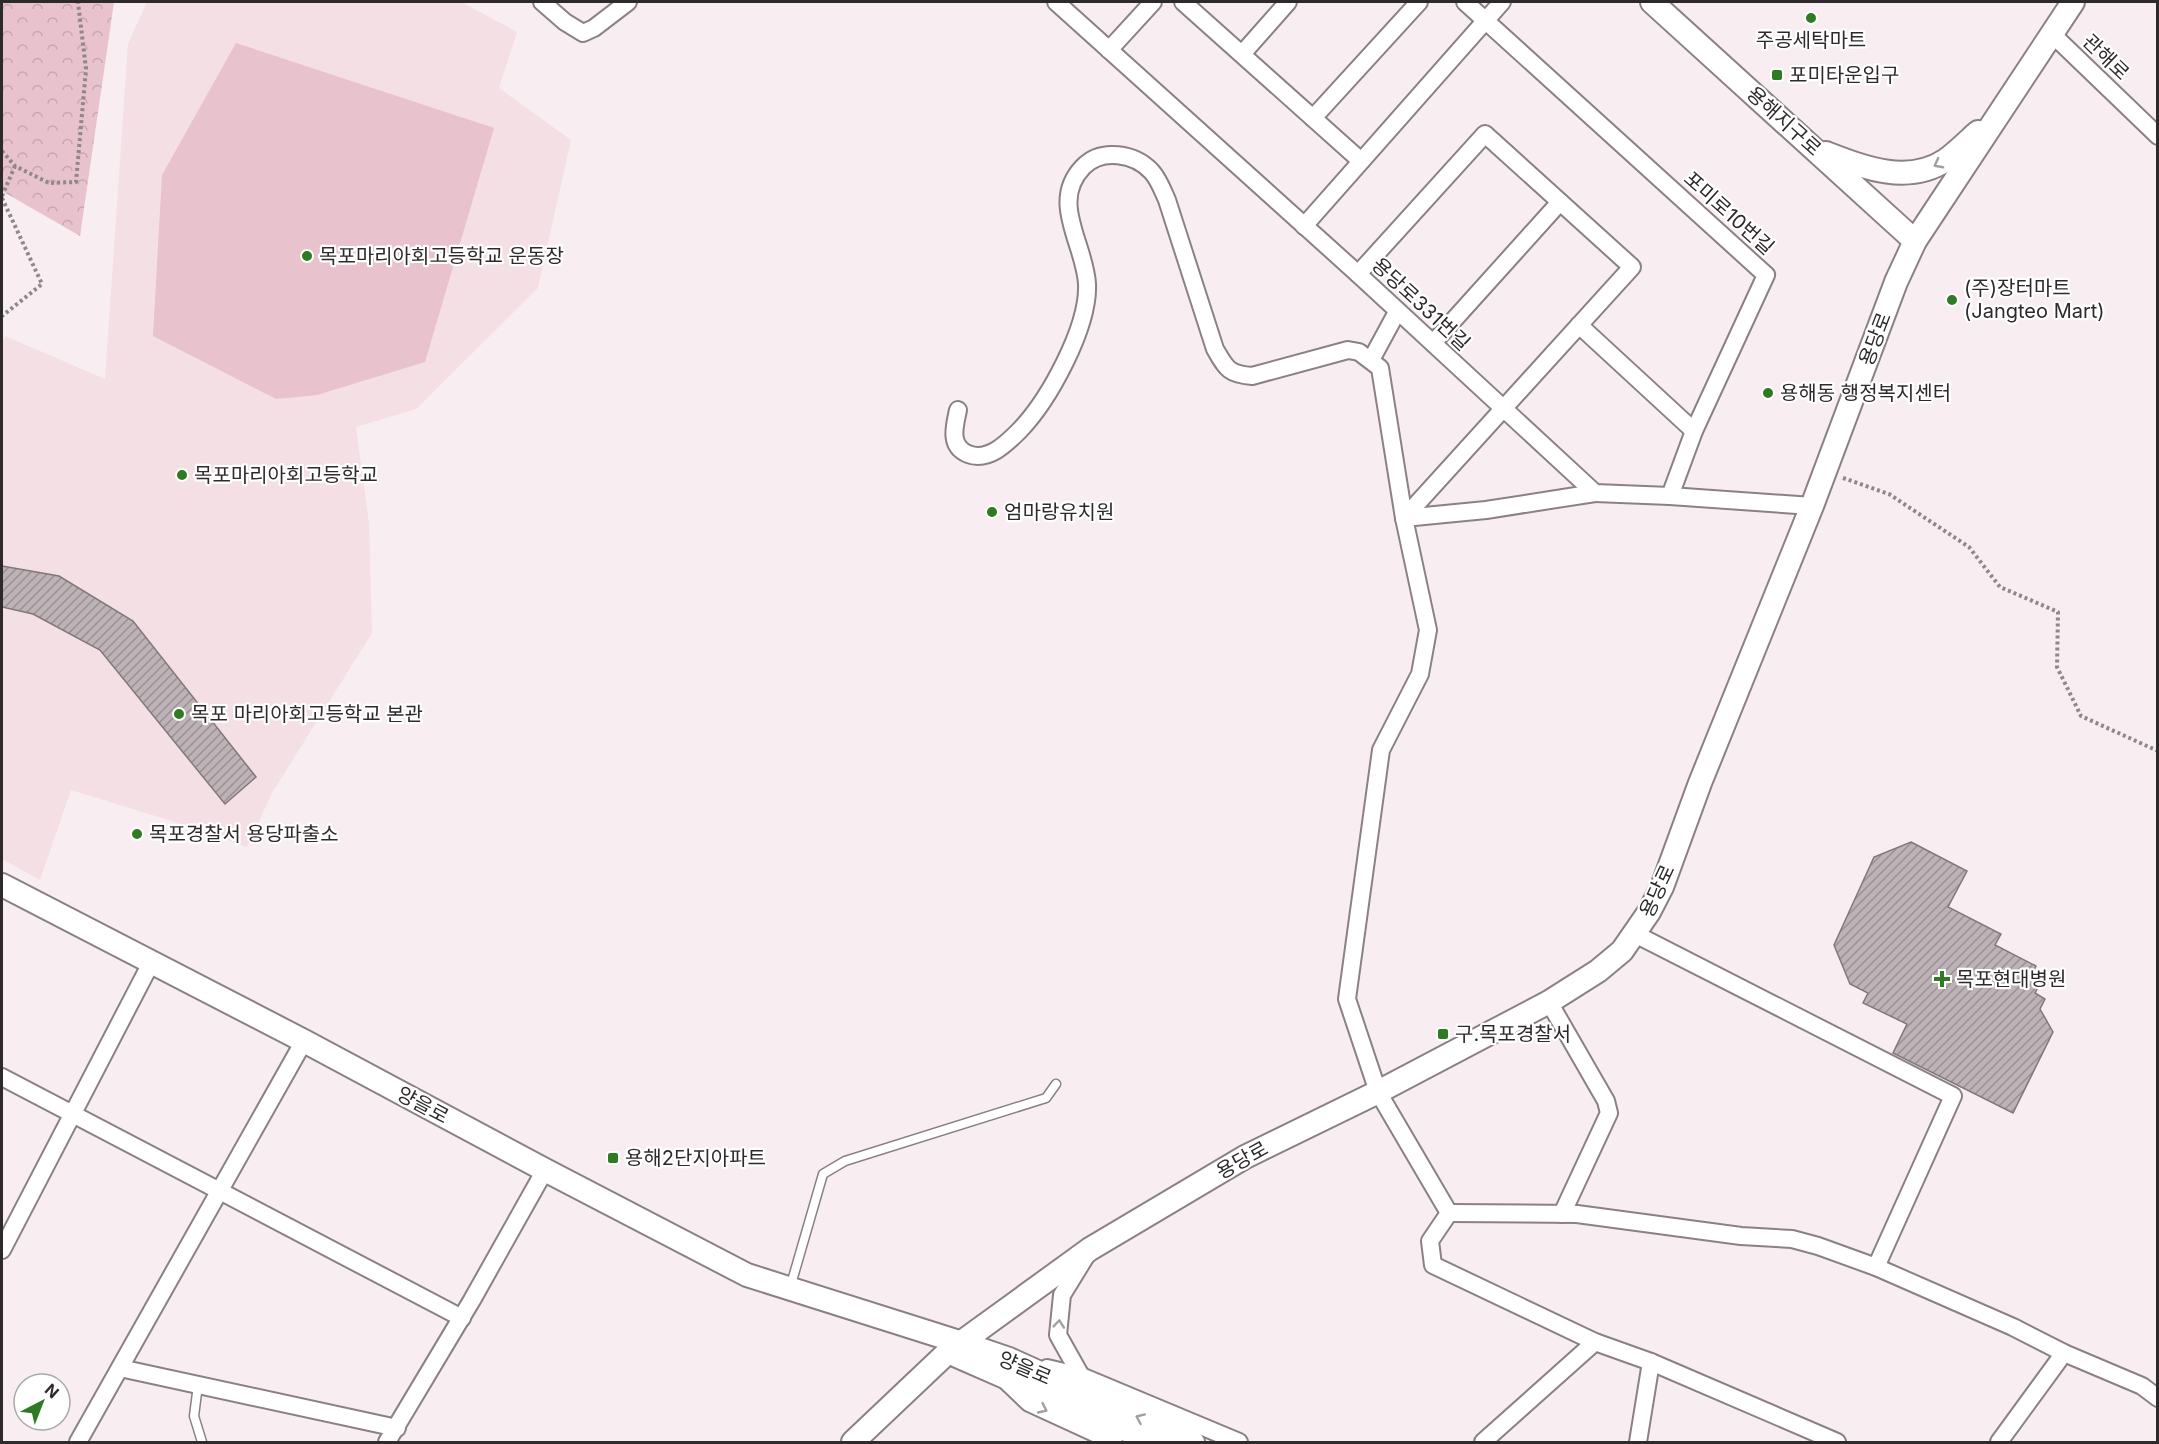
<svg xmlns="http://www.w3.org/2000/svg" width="2159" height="1444" viewBox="0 0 2159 1444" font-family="Inter,'Noto Sans KR',sans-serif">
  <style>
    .built { fill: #f3dfe4 }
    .forest { fill: url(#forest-crowns) }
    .pitch { fill: #e8c2cd }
    .building { fill: url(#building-hatch); stroke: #82787a; stroke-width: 1.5 }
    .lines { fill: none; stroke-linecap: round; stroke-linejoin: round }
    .lane-casing { stroke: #8b8183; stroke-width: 11 }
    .street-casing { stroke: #8b8183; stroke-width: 20 }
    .secondary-casing { stroke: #8b8183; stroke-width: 26 }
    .path { stroke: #8f888a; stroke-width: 4; stroke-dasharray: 3 3; stroke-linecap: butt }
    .lane { stroke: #fff; stroke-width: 8 }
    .street { stroke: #fff; stroke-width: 16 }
    .secondary { stroke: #fff; stroke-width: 22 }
    .oneway { stroke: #a19fa0 }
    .poi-dot { fill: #2e7b23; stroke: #fff; stroke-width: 2 }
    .labels { text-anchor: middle; stroke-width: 4.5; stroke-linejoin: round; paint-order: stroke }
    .poi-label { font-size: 20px; fill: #2e2a2b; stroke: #fff; text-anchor: start }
    .street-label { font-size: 20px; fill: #2e2a2b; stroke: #fff }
  </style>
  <defs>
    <pattern id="forest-crowns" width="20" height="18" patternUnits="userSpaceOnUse" patternTransform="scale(1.5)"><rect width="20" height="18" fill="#e8c2cd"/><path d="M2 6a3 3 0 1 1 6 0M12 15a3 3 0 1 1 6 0" fill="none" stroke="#c7a7b0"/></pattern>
    <pattern id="building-hatch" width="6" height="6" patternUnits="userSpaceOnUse" patternTransform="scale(1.5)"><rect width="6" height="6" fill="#bdb2b5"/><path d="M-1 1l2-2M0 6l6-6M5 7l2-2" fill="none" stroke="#9a9193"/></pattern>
  </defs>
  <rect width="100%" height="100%" fill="#f8edf0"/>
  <path class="built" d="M147,2H461L517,32L499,88L571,140L538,288L416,409L356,427L369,523L372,633L272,793L247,847L191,827L71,790L40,880L2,859V344L5,336L105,379L128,44Z"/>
  <path class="forest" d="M2,2H114L80,236L2,191Z"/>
  <path class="pitch" d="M236,43L494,128L425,362L317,395L276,399L153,336L162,175Z"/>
  <g class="building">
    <path d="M2,566L59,576L133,621L256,777L225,804L100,650L33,614L2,607Z"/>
    <path d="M1911,842L1967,871L1948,907L2001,934L1995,945L2036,966L2031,977L2041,982L2035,993L2045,999L2040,1009L2053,1032L2013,1113L1893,1053L1907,1024L1863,1003L1868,993L1850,984L1834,945L1874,857Z"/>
  </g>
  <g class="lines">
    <defs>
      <g id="lane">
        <path d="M790,1288L823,1174L845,1161L1046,1098L1056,1084"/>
        <path d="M198,1385L194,1416L202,1442"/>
      </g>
      <g id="street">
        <path d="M542,2L565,22L583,33L594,28L628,2"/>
        <path d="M1056,2L1358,274L1595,493L1670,496L1812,506"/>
        <path d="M1183,2L1361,161"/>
        <path d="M1465,2L1766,275L1694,431L1670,496"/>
        <path d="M2052,34L2158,136"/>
        <path d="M1109,50L1153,2"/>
        <path d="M1242,54L1288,2"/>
        <path d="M1313,118L1419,2"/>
        <path d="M1304,226L1502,2"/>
        <path d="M1358,274L1485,134L1632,267L1404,518"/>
        <path d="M1579,325L1694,431"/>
        <path d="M1433,343L1560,202"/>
        <path d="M1371,360L1397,312"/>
        <path d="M958,410C955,425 948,446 968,454C988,462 1006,444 1019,431C1049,400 1089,327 1087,284C1085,244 1049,202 1083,167C1101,148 1135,153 1152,172C1159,180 1163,191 1167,200L1215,349C1226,368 1228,374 1252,376L1348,350L1359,352L1380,368L1404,518L1428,630L1420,674L1381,750L1347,999L1378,1092L1449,1213L1430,1241L1433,1265L1595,1342L1651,1362L1837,1442"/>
        <path d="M1404,518L1486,510L1595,493"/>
        <path d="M1635,934L1953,1096L1876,1267"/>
        <path d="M1549,1002L1606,1101L1609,1113L1562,1214"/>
        <path d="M2,1077L462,1318"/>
        <path d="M1449,1213L1577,1214L1741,1236L1792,1239L1818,1246L1876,1267L2013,1327L2064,1353L2142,1386L2158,1398"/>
        <path d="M2,1250L152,961"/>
        <path d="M120,1368L397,1428"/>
        <path d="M1047,1368L1081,1376L1239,1442"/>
        <path d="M1081,1376L1058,1335L1062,1295L1086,1256"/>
        <path d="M1007,1382L1029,1403L1114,1442"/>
        <path d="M78,1442L304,1041"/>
        <path d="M387,1442L472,1300L545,1170"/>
        <path d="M1483,1442L1595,1342"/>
        <path d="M1638,1442L1651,1362"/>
        <path d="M1999,1442L2064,1353"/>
      </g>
      <g id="secondary">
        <path d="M1652,2L1915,241"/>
        <path d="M1826,153C1865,168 1908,185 1946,160C1957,152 1968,141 1978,132"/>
        <path d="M2,885L304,1041L545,1170L747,1275L962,1343L1009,1359L1193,1442"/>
        <path d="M957,1356L1154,1442"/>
        <path d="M853,1442L948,1352L1090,1249L1245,1157L1378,1092L1549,1002L1598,971L1622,951L1649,912L1662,887L1700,783L1812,506L1896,282L1915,241L2073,2"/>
      </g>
    </defs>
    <use href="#lane" class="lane-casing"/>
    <use href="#street" class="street-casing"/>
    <use href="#secondary" class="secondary-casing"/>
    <g class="path">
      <path d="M2,151L15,166L49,183L76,182L86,69L78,2"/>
      <path d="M2,196L15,166"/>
      <path d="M2,198L42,284L2,316"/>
      <path d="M1843,478L1889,494L1969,547L2000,587L2058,612L2057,667L2081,716L2158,751"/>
    </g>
    <use href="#lane" class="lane"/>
    <use href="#street" class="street"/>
    <use href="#secondary" class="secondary"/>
  </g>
  <defs><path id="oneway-chevron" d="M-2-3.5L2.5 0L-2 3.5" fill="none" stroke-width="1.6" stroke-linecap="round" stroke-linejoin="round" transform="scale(1.5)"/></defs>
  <g class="oneway">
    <use href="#oneway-chevron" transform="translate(1938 164) rotate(152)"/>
    <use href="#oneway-chevron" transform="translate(1059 1324) rotate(-84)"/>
    <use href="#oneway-chevron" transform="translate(1043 1409) rotate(25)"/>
    <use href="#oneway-chevron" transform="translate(1140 1418) rotate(-156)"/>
  </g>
  <g class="poi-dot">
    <circle cx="1811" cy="18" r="6"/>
    <rect x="1771" y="69" width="12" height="12" rx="3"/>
    <circle cx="307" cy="256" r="6"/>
    <circle cx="1952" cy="300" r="6"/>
    <circle cx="1768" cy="393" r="6"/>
    <circle cx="182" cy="475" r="6"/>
    <circle cx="992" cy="512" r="6"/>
    <circle cx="179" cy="714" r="6"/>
    <circle cx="137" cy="834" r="6"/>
    <path d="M1939 970h6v6h6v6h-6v6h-6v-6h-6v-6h6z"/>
    <rect x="1437" y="1028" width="12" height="12" rx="3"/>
    <rect x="607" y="1152" width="12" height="12" rx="3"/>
  </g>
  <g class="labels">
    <g class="poi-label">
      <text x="1811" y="47" text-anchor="middle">주공세탁마트</text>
      <text x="1789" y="82">포미타운입구</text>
      <text x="319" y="263">목포마리아회고등학교 운동장</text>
      <text x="1964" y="295">(주)장터마트<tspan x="1964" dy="23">(Jangteo Mart)</tspan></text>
      <text x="1780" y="400">용해동 행정복지센터</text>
      <text x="194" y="482">목포마리아회고등학교</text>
      <text x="1004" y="519">엄마랑유치원</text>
      <text x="191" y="721">목포 마리아회고등학교 본관</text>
      <text x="149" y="841">목포경찰서 용당파출소</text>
      <text x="1956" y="986">목포현대병원</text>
      <text x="1455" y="1041">구.목포경찰서</text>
      <text x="625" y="1165">용해2단지아파트</text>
    </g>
    <g class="street-label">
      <text transform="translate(2106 57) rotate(44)" y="7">관해로</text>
      <text transform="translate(1784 121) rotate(42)" y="7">용해지구로</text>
      <text transform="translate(1729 213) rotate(42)" y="7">포미로10번길</text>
      <text transform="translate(1421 304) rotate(43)" y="7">용당로331번길</text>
      <text transform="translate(1875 339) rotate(-69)" y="7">용당로</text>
      <text transform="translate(1657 891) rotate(-65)" y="7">용당로</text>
      <text transform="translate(423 1105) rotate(28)" y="7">양을로</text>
      <text transform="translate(1242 1160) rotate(-29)" y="7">용당로</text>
      <text transform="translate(1025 1368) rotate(23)" y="7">양을로</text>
    </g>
  </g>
  <rect width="2159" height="1444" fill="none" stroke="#2e2a2b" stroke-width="6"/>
  <g transform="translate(42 1402) rotate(42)"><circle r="28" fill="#ffffff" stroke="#abaaaa" stroke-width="1.5"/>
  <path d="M0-4.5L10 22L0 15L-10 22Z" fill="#2e7b23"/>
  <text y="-9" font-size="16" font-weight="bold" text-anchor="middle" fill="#2e2a2b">N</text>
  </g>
</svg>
